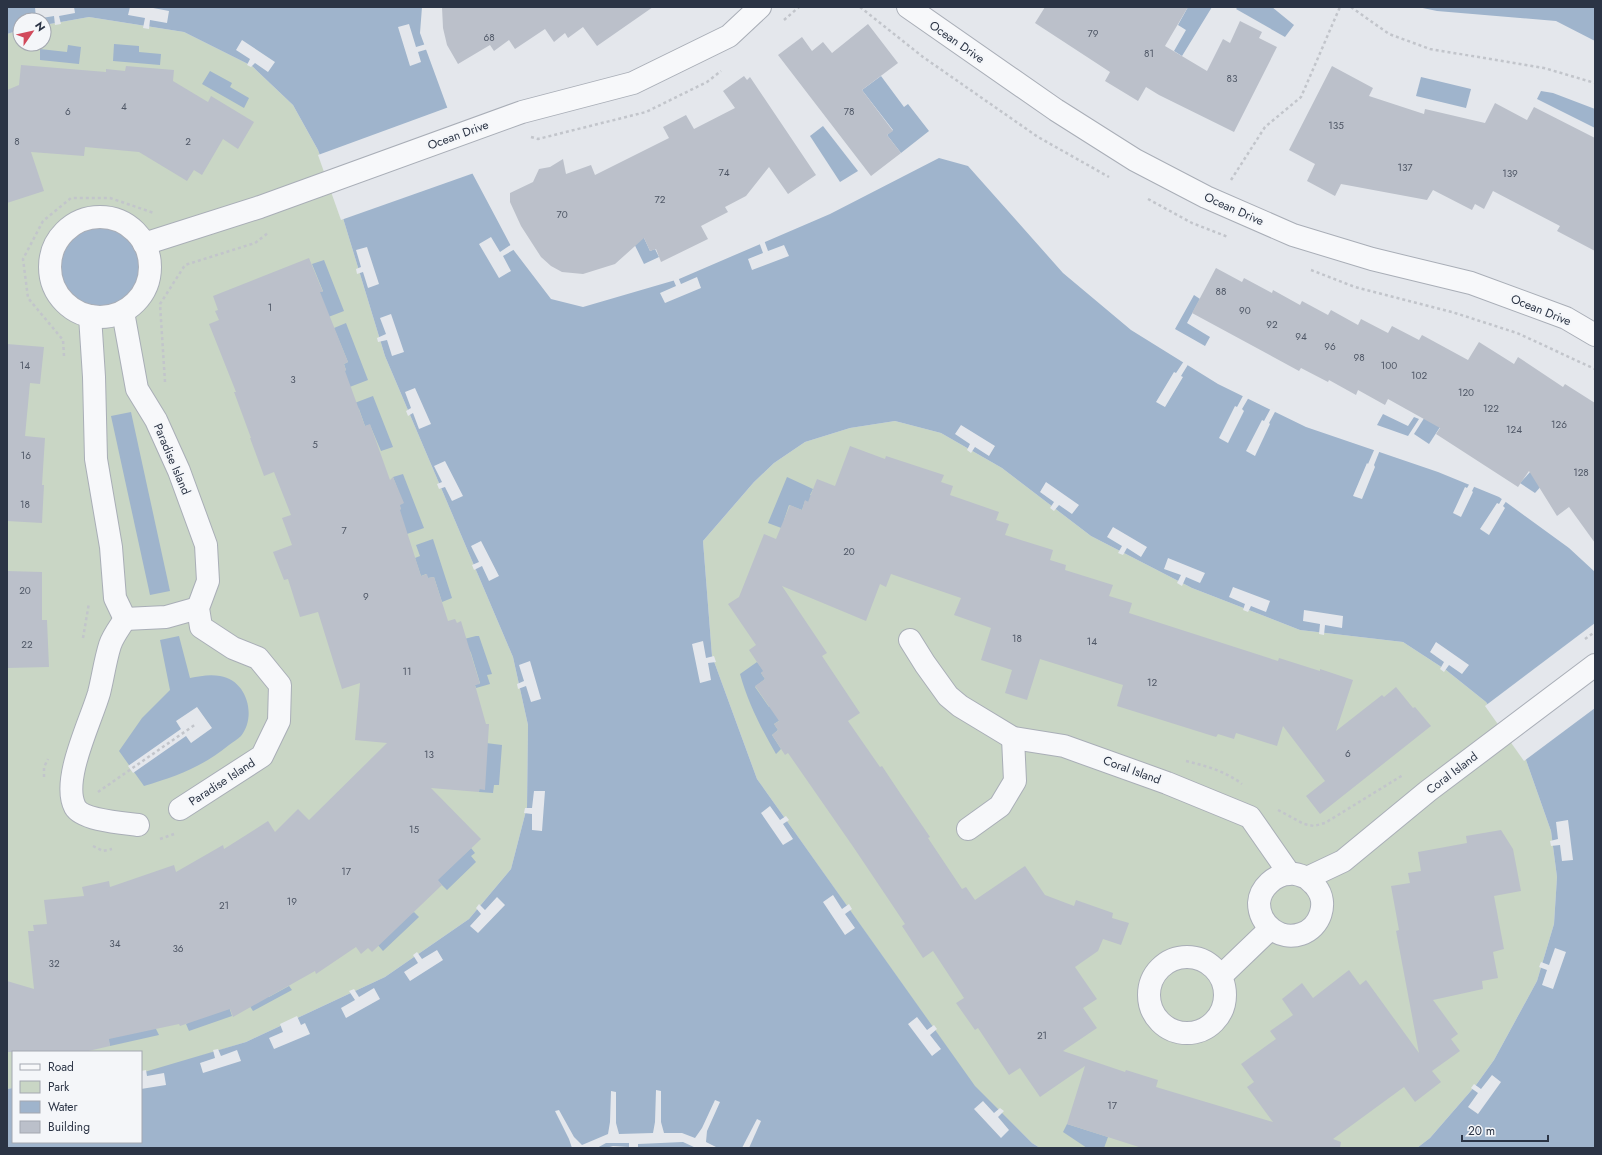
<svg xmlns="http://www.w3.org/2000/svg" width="1602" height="1155" viewBox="0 0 1602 1155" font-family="Jost,sans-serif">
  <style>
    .green { fill: #c9d6c5 }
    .water { fill: #9fb4cc }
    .pier { fill: #e4e7ec }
    .building { fill: #bbc0ca }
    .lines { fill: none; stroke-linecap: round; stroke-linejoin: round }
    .street-casing { stroke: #a9aeb7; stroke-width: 24 }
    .path { stroke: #c2c5cb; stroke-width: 2.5; stroke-dasharray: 3 3; stroke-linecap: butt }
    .street { stroke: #f7f8fa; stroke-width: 22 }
    .labels { text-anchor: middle; stroke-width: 4; stroke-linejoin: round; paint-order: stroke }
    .number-label { font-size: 10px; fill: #4f5766 }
    .street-label { font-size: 12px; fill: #2b3445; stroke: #f4f6f9 }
  </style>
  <rect width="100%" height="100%" fill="#e4e7ec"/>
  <g class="green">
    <path d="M89,17L184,32L252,66L293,105L318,150L343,218L385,356L513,657L528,725L527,807L511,869L469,919L385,977L246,1042L149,1072L141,1073V1052H13V1088L7,1089V34L20,30V44H44V25Z"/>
    <path d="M895,421L941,433L1002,468L1091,536L1192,588L1300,630L1403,642L1446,670L1486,702L1526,760L1551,831L1557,877L1554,924L1537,981L1494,1060L1476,1085L1430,1138L1417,1148H1040L1032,1143L975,1087L757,779L712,656L703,541L754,482L774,463L805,442L850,428Z"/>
  </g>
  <g class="water">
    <path d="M7,7H422L420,33L469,167L512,248L551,299L583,307L679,279L830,214L939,158L968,166L1063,273L1131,330L1218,384L1306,427L1438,472L1499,497L1569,548L1595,572V1148H1417L1430,1138L1476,1085L1494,1060L1537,981L1554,924L1557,877L1551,831L1526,760L1486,702L1446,670L1403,642L1300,630L1192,588L1091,536L1002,468L941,433L895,421L850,428L805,442L774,463L754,482L703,541L712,656L757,779L975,1086L1032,1143L1040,1148H646L613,1146L606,1148H7V1089L13,1088V1142H141V1073L246,1042L385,977L469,919L511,869L527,807L528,725L513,657L385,356L343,218L318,150L293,105L252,66L184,32L89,17L44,25V20H20V30L7,34Z"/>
    <path d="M1188,7H1212L1182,56L1174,51L1186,30L1178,25Z"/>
    <path d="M1238,7H1272L1294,25L1285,37L1236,9Z"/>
    <path d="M1418,7H1595V41L1556,21L1437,11Z"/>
    <path d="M114,44L139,46V52L161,54L160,65L113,61Z"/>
    <path d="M68,45L81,47L79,64L40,60V49L67,52Z"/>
    <path d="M210,71L232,83L230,87L249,98L244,108L202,84Z"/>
    <path d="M881,76L904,107L908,104L929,131L901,153L887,135L893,130L862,90Z"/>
    <path d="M1421,77L1471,89L1466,108L1416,96Z"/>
    <path d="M1541,91L1553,93L1595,109V128L1537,99Z"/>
    <path d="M823,126L858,171L840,182L810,136Z"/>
    <path d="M607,188L644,238L650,251L655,249L659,257L644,264Z"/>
    <circle cx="100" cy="266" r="40"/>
    <path d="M324,260L344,311L323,319L318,293L323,291L312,264Z"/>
    <path d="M1194,295L1200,299L1187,323L1210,337L1205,346L1175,329Z"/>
    <path d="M346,323L368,380L347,388L341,373L346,370L344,364L348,362L334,328Z"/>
    <path d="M1460,362L1442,424L1429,444L1414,434Z"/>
    <path d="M373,396L393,447L381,451L370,425L365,426L359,409L352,404Z"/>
    <path d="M131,412L170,591L150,595L111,416Z"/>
    <path d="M1383,414L1408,426L1414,417L1419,419L1408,436L1377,425Z"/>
    <path d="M1568,456L1535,493L1520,483L1531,471Z"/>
    <path d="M403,474L424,528L407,534L395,511L401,509L399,505L403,503L393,477Z"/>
    <path d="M787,477L813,489L810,495L820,499L818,505L805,501L802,510L789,505L784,520L795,525L792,532L768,523Z"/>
    <path d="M433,539L452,598L442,602L434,577L428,578L426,574L421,576L415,558L420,556L416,545Z"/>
    <path d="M179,636L190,678C200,676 210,674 220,676C247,680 257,716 241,736C238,739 233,742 229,745C202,767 177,776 144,786L119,751L142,718L170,690L160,640Z"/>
    <path d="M476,636H479L492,674L487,675L490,684L476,688L475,685L480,683L471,653L464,639Z"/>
    <path d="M757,662L764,671L761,673L765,679L755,687L769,707L778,701L814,698L774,724L778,730L772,735L781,749L776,754C761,728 748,703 740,674Z"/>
    <path d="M486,743L502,745L499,785H494L493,793L479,792Z"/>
    <path d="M471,848L475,853L471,856L476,862L447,890L437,880Z"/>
    <path d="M414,912L419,917L383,951L371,937Z"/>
    <path d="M289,986L292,990L253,1011L244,997H269Z"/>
    <path d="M226,998L232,1016L189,1031L186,1024Z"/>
    <path d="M106,1029H156L159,1035L110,1046Z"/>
    <path d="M1067,1124L1108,1137L1104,1148H1087L1063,1132Z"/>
  </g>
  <g class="pier">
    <path d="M35,7H74L75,13L59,16L61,24L55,25L54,16L36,19Z"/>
    <path d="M130,7H148L169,11L167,23L150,20L149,29L143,28L145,18L128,15Z"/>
    <path d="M409,24L416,47L426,44L428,49L418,52L421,62L410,66L398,27Z"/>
    <path d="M242,40L275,62L268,72L255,63L251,67L247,65L250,59L236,50Z"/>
    <path d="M449,107L474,173L341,220L318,155Z"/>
    <path d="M491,237L500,252L512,244L515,249L503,256L511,271L499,278L479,244Z"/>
    <path d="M764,240L768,251L784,245L789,256L752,270L748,259L763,253L759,242Z"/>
    <path d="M367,247L379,284L368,288L363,272L357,274L356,269L361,267L356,250Z"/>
    <path d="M678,277L681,284L697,277L701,288L665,303L660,293L676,286L673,279Z"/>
    <path d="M391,314L404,352L392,356L387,340L378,342L377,338L386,334L380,318Z"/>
    <path d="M1184,361L1189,363L1181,376L1183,377L1165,407L1156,402L1174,372L1176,373Z"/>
    <path d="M415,388L431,424L419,429L413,413L408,416L406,411L411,408L405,392Z"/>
    <path d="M1244,394L1249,397L1242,409L1244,411L1228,443L1219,438L1235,406L1237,407Z"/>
    <path d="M1271,408L1276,410L1269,423L1270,424L1255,456L1246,451L1262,420L1264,421Z"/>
    <path d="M961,425L995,446L989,456L975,447L971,453L967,450L970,444L955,434Z"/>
    <path d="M1375,448L1380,450L1374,465L1375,467L1362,499L1353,496L1367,463L1368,464Z"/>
    <path d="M445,461L463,496L452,501L445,487L439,489L437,484L442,482L434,466Z"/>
    <path d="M1046,482L1079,505L1072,514L1059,505L1054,511L1050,508L1054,502L1040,492Z"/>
    <path d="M1470,483L1475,485L1472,491L1473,492L1461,517L1453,513L1465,487L1467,488Z"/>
    <path d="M1503,497L1507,500L1503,506L1505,508L1489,535L1480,529L1497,503L1499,504Z"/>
    <path d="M1113,527L1147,547L1141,557L1127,548L1123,555L1118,553L1122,546L1107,537Z"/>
    <path d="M481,541L499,576L489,581L482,566L474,570L472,565L479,562L471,546Z"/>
    <path d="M1168,558L1205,573L1200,583L1186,577L1182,586L1177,583L1181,575L1164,569Z"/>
    <path d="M1233,587L1270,601L1266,612L1251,606L1248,612L1243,610L1245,604L1229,597Z"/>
    <path d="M1304,610L1343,616L1342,628L1325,625L1324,635L1319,634L1320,624L1303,621Z"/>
    <path d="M1595,623V708L1524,761L1485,706Z"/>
    <path d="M703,641L706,658L714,656L716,662L708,663L711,680L700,683L692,644Z"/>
    <path d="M1436,642L1469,665L1462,674L1449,665L1444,672L1440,669L1444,662L1430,652Z"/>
    <path d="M530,661L541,699L531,702L526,686L518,689L517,684L524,681L519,665Z"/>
    <path d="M197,707L212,728L191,743L186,736L133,773L128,766L181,729L176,721Z"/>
    <path d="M534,791H545L542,831L532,830V814L524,813L525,808H532Z"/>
    <path d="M770,806L780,820L786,816L789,820L783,824L793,839L783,845L761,813Z"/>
    <path d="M1568,820L1573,860L1562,861L1560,845L1551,846L1550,841L1558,839L1556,822Z"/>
    <path d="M833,895L842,909L849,904L852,909L845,914L855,928L845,935L823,902Z"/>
    <path d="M497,897L505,905L478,933L470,926L481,914L476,908L479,904L485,910Z"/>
    <path d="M1555,948L1566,952L1553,989L1542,985L1547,970L1539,967L1541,962L1549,965Z"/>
    <path d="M437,950L443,960L410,981L404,972L418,963L413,955L417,952L422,959Z"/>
    <path d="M374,988L380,999L346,1018L341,1008L355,1000L349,991L354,989L359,997Z"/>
    <path d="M297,1016L301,1025L305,1023L310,1034L274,1049L269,1038L283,1032L280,1024Z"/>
    <path d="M917,1017L927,1030L934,1025L937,1029L930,1035L941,1049L932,1056L908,1024Z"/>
    <path d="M218,1049L221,1056L237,1050L241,1061L203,1073L200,1063L215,1058L213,1050Z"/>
    <path d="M146,1070L147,1076L164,1073L166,1085L141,1089V1071Z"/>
    <path d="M1492,1075L1501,1082L1478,1114L1468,1107L1478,1093L1471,1088L1474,1084L1481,1089Z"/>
    <path d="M656,1090L661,1091V1122L664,1133H682L695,1138L702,1128L715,1100L720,1102L707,1131L706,1142L718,1148H696L683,1142L638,1144V1148H629V1143H606L597,1148H572L569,1139L555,1111L559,1110L574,1137L582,1145L608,1134L610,1122L611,1091L616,1092V1123L619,1134L653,1133L655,1122Z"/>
    <path d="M983,1101L994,1113L1000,1108L1004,1111L998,1117L1009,1130L1001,1138L974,1109Z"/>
    <path d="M757,1119L761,1121L749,1148H742Z"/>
  </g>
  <g class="building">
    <path d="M442,7H653L597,46L583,27L568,38L565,33L554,42L545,29L515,49L509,40L494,51L490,45L458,64L447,45L443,28Z"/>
    <path d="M1045,7H1188L1165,46L1207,71L1223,39L1230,43L1240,21L1262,32L1259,38L1277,47L1234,132L1159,95L1146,87L1138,101L1105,81L1110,72L1035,23Z"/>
    <path d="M868,24L898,63L862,90L893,131L887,135L901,153L871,176L778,55L802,37L812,51L823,42L832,53Z"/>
    <path d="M21,65L106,72V69L125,71L126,66L174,70L173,81L208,102L211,96L254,122L238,149L223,139L202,175L194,170L187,181L139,152L85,147L84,156L31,152L44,191L7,203V90L19,85Z"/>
    <path d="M1332,66L1373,88L1369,96L1424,114L1425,109L1485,123L1495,103L1527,120L1534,107L1595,138V251L1557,231L1560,226L1493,191L1484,209L1475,204L1472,210L1433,190L1427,200L1341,184L1335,196L1307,181L1315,164L1289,150Z"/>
    <path d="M744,76L747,80L750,77L816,175L788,194L769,167L746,196L725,207L728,212L701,226L708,239L661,262L656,249L650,251L644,238L615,264L583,274L562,272L551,266L541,257L521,226L510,202V193L533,182L539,169L550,167L563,159L566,174L591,165L595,175L669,138L663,127L686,115L694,129L735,108L723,91Z"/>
    <path d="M309,258L323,292H320L348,362L344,364L346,370L345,371L365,426L370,424L390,480L393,477L404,503L400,505L401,509L400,510L421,576L427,574L428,578L434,577L448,621L455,619L457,623L461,621L480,684L475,685L486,724H489L485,790L479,789V792L431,788L481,839L438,880L442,885L372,952L368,948L361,954L356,947L316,974L315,971L233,1017L230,1009L180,1026L179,1024L109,1039L110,1046L84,1052H7V981L34,989L28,931H34L33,925L47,924L44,900L84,896L82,887L109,881L110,887L174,865L176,872L223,845L224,849L268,821L275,832L298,809L309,820L387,743L355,740L360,683L342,689L318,612L300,617L288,579L284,580L273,552L292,545L282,518L291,515L274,472L264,476L250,438H251L234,392H236L209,324L219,320L215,311L218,310L213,296Z"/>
    <path d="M1216,268L1242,282L1244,278L1272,293L1273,290L1300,305L1302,301L1328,315L1331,310L1358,325L1361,319L1388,333L1392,326L1419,340L1422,335L1468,360L1479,342L1514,364L1518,357L1563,387L1565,384L1595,403V543L1569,507L1557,516L1529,471L1518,487L1436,434L1440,428L1388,399L1385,405L1358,390L1356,395L1329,380L1328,382L1301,368L1299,371L1192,313Z"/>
    <path d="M7,344L44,347L40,384L30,383L25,436L45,438L42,485H44L42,523L7,521Z"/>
    <path d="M850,446L885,459L886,456L944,475L941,482L953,486L950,495L999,512L996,520L1009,524L1005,535L1053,550L1050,560L1066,565L1065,570L1113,585L1109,596L1132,603L1129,613L1278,661L1279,658L1320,671V669L1353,680L1336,731L1382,695L1384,697L1396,687L1413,708L1415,707L1431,726L1320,814L1306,796L1325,781L1283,726L1277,746L1236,733L1234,739L1218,734L1216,737L1117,706L1123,685L1040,659L1027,700L1005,693L1012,670L981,660L991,628L954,615L961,598L891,574L886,587L880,584L866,621L782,586L827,653L822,656L860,713L848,721L880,767L882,766L900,793L930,837L928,838L962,889L966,887L975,900L1025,866L1045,895L1074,906L1076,900L1113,913L1112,918L1129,923L1121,945L1103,939L1098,951L1075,967L1097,999L1083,1008L1097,1028L1063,1051L1125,1072L1126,1070L1158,1080L1156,1087L1273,1122L1247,1087L1254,1082L1241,1064L1276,1039L1270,1031L1293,1015L1282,999L1302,983L1313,998L1349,970L1360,985L1366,980L1419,1053L1396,931L1399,930L1391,886L1410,883L1408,873L1421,871L1418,852L1467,843L1466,836L1501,830L1513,849L1521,891L1494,896L1504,949L1493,952L1498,978L1482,981L1483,989L1433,1000L1458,1034L1451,1039L1460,1051L1432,1071L1441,1082L1415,1102L1404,1087L1333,1139L1341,1142L1340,1148H1142L1067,1124L1085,1066L1040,1097L1020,1068L1009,1075L978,1028L975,1030L956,1003L964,998L933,951L923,958L902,926L905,924L854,848L788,753L785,755L772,735L778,730L774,724L779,721L755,686L765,679L761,673L763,671L749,650L756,645L728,604L739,597L764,534L776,539L790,505L802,510L805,500L808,502L817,479L835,486Z"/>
    <path d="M7,571L42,572V620H47L49,667L7,668Z"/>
  </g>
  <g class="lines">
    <defs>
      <g id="street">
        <path d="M908,7L1056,110L1135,160L1206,197L1293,235L1372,259L1471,283L1566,318L1595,335"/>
        <circle cx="100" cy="267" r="50"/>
        <path d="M144,244L260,207L522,112L633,83L729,36L760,7"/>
        <path d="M123,312L137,389L156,420L179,471L206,545L208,581L198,608L201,627L233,648L258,658L280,685L279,721L262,756L180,809"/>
        <path d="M90,316L94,377L96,459L111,547L115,598L125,619"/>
        <path d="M125,619C120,627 113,636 110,645C105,661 103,677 99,693C91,721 61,780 75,807C82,820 123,823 138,825"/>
        <path d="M125,619L166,617L198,608"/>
        <path d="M910,640L925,664L948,696L960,706L1013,738L1064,746L1167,783L1250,817L1289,873"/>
        <path d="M968,829L1000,806L1015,781L1013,738"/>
        <path d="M1307,878C1310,881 1314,884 1316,887C1329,903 1320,928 1301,934C1280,941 1259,925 1259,903C1260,888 1275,874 1290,874C1296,873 1302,876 1307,878L1343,861L1428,791L1595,665"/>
        <circle cx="1187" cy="995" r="38"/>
        <path d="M1221,976L1270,929"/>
      </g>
    </defs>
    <use href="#street" class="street-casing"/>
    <g class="path">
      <path d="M860,7L923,57L1038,137L1109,177"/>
      <path d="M1351,7L1389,34L1430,49L1544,68L1595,83"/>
      <path d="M784,20L799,7"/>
      <path d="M531,137L538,139L646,112L707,82L721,71"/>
      <path d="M1231,180L1265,127L1301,97L1340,7"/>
      <path d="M1148,199L1192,223L1228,237"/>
      <path d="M1311,270L1355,287L1452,312L1517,333L1595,369"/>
      <path d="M64,356L63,340L28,298L23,259L43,221L71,198H110L154,213"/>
      <path d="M165,382L160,304L185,265L255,243L268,233"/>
      <path d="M83,638L89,603"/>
      <path d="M1585,639L1595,632"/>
      <path d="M1186,761C1206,766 1225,771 1242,784"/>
      <path d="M44,777V767L48,759"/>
      <path d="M98,792L196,724"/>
      <path d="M1278,810L1304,824L1314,826L1325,823L1403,775"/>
      <path d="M160,839L174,834"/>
      <path d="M93,846L103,851L112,849"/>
    </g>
    <use href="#street" class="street"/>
  </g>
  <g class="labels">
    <g class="number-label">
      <text x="1093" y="37">79</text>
      <text x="489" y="41">68</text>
      <text x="1149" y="57">81</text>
      <text x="1232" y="82">83</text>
      <text x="124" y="110">4</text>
      <text x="68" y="115">6</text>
      <text x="849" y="115">78</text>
      <text x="1336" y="129">135</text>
      <text x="17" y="145">8</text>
      <text x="188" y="145">2</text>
      <text x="1405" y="171">137</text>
      <text x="724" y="176">74</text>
      <text x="1510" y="177">139</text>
      <text x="660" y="203">72</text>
      <text x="562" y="218">70</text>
      <text x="1221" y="295">88</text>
      <text x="270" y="311">1</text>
      <text x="1245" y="314">90</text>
      <text x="1272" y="328">92</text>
      <text x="1301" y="340">94</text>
      <text x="1330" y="350">96</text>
      <text x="1359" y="361">98</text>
      <text x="25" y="369">14</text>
      <text x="1389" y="369">100</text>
      <text x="1419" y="379">102</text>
      <text x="293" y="383">3</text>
      <text x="1466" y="396">120</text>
      <text x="1491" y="412">122</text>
      <text x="1559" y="428">126</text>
      <text x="1514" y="433">124</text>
      <text x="315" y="448">5</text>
      <text x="26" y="459">16</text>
      <text x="1581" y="476">128</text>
      <text x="25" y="508">18</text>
      <text x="344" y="534">7</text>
      <text x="849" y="555">20</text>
      <text x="25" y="594">20</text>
      <text x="366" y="600">9</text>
      <text x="1017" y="642">18</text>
      <text x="1092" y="645">14</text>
      <text x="27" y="648">22</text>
      <text x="407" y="675">11</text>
      <text x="1152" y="686">12</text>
      <text x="1348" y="757">6</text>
      <text x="429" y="758">13</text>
      <text x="414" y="833">15</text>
      <text x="346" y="875">17</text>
      <text x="292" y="905">19</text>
      <text x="224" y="909">21</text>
      <text x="115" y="947">34</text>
      <text x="178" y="952">36</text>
      <text x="54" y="967">32</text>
      <text x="1042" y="1039">21</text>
      <text x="1112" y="1109">17</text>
    </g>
    <g class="street-label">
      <text transform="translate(957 42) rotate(35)" y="4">Ocean Drive</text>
      <text transform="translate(458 135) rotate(-20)" y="4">Ocean Drive</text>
      <text transform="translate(1234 209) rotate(24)" y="4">Ocean Drive</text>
      <text transform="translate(1541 310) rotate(22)" y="4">Ocean Drive</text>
      <text transform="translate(172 459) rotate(67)" y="4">Paradise Island</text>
      <text transform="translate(1132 770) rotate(20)" y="4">Coral Island</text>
      <text transform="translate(1452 773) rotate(-37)" y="4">Coral Island</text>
      <text transform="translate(222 782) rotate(-33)" y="4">Paradise Island</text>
    </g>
  </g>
  <rect width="1602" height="1155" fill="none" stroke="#2b3445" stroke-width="16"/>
  <rect x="12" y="1051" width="130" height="92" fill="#f4f6f9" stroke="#a4a8b1"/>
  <rect x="20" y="1064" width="20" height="6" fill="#f7f8fa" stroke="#a4a8b1"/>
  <text x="48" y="1071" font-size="12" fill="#2b3445">Road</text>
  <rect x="20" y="1081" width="20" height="12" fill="#c9d6c5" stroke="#a4a8b1"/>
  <text x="48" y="1091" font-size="12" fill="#2b3445">Park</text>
  <rect x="20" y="1101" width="20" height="12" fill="#9fb4cc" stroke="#a4a8b1"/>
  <text x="48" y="1111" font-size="12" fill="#2b3445">Water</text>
  <rect x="20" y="1121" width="20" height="12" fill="#bbc0ca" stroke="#a4a8b1"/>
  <text x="48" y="1131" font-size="12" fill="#2b3445">Building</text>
  <g transform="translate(32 32) rotate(56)"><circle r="19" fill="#f4f6f9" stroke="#a4a8b1"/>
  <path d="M0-3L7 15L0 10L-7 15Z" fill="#d1495b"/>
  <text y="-6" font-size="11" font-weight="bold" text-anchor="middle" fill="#2b3445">N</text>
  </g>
  <path d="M1462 1135v6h86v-6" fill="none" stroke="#2b3445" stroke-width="2"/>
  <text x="1468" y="1135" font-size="12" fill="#2b3445" stroke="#f4f6f9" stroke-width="3" paint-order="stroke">20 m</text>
</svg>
